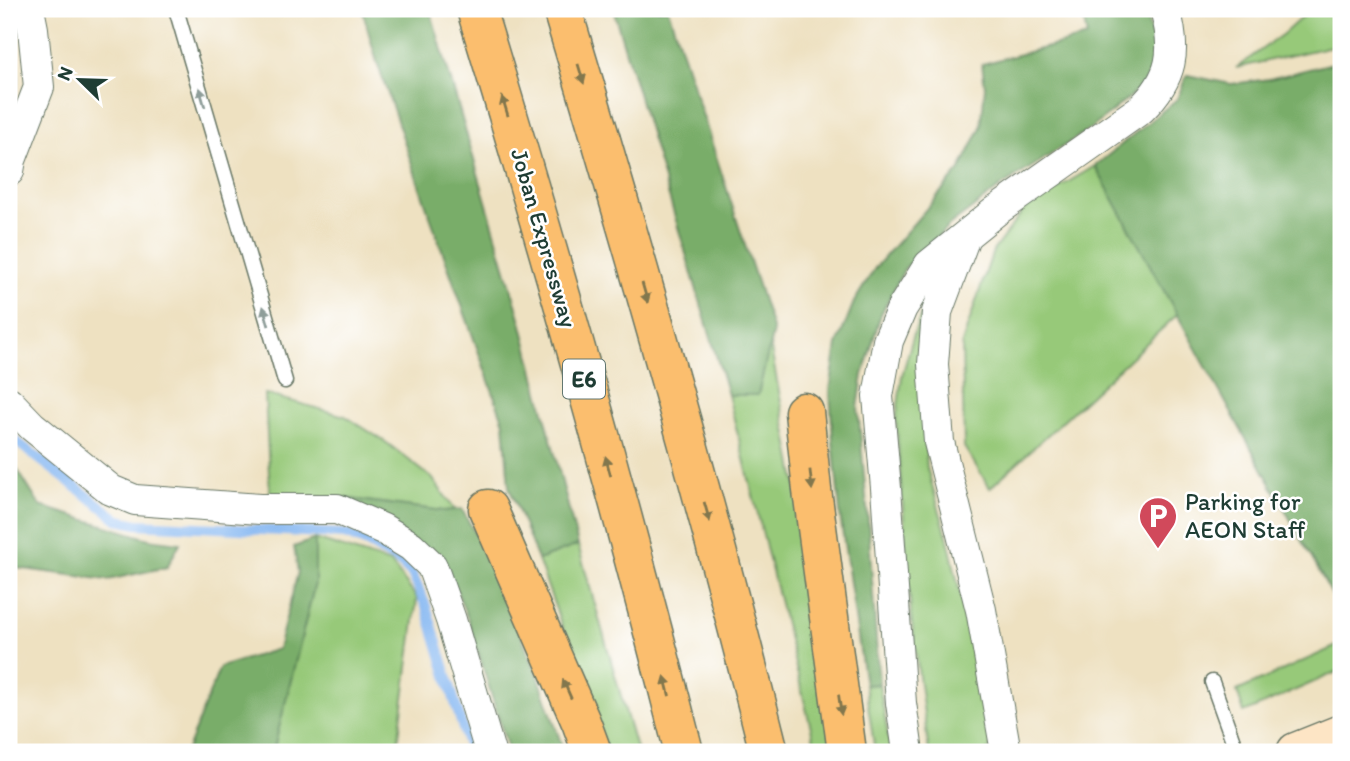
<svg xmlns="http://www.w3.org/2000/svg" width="1350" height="761" viewBox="0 0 1350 761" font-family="Itim,sans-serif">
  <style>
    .green { fill: #97c979; stroke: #5b8356; stroke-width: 2 }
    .forest { fill: #79ad69; stroke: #4c754e; stroke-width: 2 }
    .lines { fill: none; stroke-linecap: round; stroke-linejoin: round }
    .stream { stroke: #83b6f1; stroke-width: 10 }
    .lane-casing { stroke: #677665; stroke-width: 17 }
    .street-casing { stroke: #677665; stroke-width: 32 }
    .secondary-casing { stroke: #677665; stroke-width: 41 }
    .highway-casing { stroke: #677665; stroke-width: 41 }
    .lane { stroke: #fff; stroke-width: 14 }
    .street { stroke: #fff; stroke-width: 30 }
    .secondary { stroke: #fde5c5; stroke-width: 38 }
    .highway { stroke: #fbbe6e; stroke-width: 38 }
    .oneway { fill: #82774e }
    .oneway2 { fill: #8f9e9a }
    .labels { text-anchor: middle; stroke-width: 5; stroke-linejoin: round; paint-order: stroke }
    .shield { fill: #fff; stroke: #627771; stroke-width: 2 }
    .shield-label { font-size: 23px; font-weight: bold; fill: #1f3d34 }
    .street-label { font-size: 24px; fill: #1f3d34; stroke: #fff }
    .poi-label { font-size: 24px; fill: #1f3d34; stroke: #fff; text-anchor: start }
  </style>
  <rect width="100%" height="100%" fill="#fff"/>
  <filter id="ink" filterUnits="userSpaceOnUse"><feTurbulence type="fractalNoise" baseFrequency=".0143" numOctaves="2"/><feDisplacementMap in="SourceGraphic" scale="14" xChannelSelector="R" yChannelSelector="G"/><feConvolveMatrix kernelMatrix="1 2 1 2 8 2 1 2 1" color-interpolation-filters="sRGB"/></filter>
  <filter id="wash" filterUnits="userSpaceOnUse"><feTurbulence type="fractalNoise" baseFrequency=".00686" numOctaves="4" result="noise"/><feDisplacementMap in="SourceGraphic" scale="28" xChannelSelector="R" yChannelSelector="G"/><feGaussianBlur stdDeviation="1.57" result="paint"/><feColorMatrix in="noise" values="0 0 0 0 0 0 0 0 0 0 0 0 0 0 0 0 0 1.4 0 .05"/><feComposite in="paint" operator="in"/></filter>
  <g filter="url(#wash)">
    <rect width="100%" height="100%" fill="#eee1c1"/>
    <g class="green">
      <path d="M1311,9H1341V44L1236,68L1283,34Z"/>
      <path d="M1095,166L1180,312L990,488L964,447L962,343L993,251L1025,208Z"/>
      <path d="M929,293L922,390L927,468L948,539L993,742L987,752H929L912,624L896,420L902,376L914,333Z"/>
      <path d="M770,344L797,487L834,752H817L728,395L758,394Z"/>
      <path d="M265,394L345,416L387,443L432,478L455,510L444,511L343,498L270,494Z"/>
      <path d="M315,539L391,563L417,598L397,752H273L315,583Z"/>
      <path d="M578,545L637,752H608L538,560Z"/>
      <path d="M1341,644V670L1244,713L1237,691Z"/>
      <path d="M879,684L891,752H875L865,685Z"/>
    </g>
    <g class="forest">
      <path d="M362,9H430L521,321L578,545L538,560L509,487L504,423L427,208L377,62Z"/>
      <path d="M613,9H668L773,331L758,395H728Z"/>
      <path d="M1082,9H1144L1153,39L1155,66L1139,89L1093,127L1002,186L950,225L905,268L881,314L863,375L858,408L868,519L879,684L865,685L841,522L833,441L830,390L837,345L854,302L875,268L960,170L981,127L985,87L982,64L1087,37Z"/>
      <path d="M1341,61V611L1095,166L1177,99L1187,75L1231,84L1269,79Z"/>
      <path d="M9,456L40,506L149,539L180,543L167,567L108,580L9,567Z"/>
      <path d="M343,498L444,511L462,509L490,562L539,678L564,752H509L468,619L446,564Z"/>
      <path d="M315,539V583L273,752H186L220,667L278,649L298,572L294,547Z"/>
    </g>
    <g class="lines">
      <g class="stream">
        <path d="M9,98L14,78"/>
        <path d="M9,436L119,520L137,524L345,534L365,542L397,560L412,574L426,606L470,752"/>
      </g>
    </g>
  </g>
  <g filter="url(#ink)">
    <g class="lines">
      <defs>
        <g id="lane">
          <path d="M176,9L285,381"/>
          <path d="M1212,682L1237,752"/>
        </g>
        <g id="street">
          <path d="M9,171L11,160L39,87L33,29L29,9"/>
          <path d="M965,237L937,312L933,364L939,442L981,610L1006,752"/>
          <path d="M9,402L32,426L111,490L135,500L260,509H337L383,529L411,546L432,566L451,620L490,752"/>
          <path d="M908,752L901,703L886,488L878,396L888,341L902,308L929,265L996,211L1141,109C1173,78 1177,51 1165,9"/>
        </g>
        <path id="secondary" d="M1296,752L1341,734"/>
        <g id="highway">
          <path d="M476,9C551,255 621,503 684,752"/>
          <path d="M562,9C636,255 707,503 769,752"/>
          <path d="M804,412L812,490L847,752"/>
          <path d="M488,509L581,722L592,752"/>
        </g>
      </defs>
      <use href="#lane" class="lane-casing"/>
      <use href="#street" class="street-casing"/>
      <use href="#secondary" class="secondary-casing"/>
      <use href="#highway" class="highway-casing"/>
      <use href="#lane" class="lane"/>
      <use href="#street" class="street"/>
      <use href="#secondary" class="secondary"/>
      <use href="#highway" class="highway"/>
    </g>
    <defs><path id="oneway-solid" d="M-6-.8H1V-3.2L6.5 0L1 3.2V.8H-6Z" transform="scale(1.75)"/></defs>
    <g class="oneway">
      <use href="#oneway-solid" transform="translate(581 74) rotate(73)"/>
      <use href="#oneway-solid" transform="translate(505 106) rotate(-107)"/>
      <use href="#oneway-solid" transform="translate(645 293) rotate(74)"/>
      <use href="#oneway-solid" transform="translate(608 466) rotate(-105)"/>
      <use href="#oneway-solid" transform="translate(811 480) rotate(84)"/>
      <use href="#oneway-solid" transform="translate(707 512) rotate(74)"/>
      <use href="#oneway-solid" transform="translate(667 686) rotate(-104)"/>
      <use href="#oneway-solid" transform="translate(567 689) rotate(-114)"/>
      <use href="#oneway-solid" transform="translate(840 705) rotate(82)"/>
    </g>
    <g class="oneway2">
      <use href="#oneway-solid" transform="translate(202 97) rotate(-106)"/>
      <use href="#oneway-solid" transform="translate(266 316) rotate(-106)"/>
    </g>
  </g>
  <defs>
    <symbol id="parking-pin" viewBox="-11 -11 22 30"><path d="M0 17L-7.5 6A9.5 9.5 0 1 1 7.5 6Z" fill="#d1495b" stroke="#fff"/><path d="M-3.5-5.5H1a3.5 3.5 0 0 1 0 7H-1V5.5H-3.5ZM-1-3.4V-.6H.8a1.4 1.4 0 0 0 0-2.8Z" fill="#fff"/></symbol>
  </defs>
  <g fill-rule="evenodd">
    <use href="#parking-pin" x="1136" y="494" width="44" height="60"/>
  </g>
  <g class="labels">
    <rect class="shield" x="563" y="359.5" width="42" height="39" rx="5"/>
    <g class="shield-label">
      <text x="584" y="387">E6</text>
    </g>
    <g class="street-label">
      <text transform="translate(544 238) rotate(74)" y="8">Joban Expressway</text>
    </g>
    <g class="poi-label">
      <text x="1185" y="510">Parking for<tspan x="1185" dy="28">AEON Staff</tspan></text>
    </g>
  </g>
  <rect width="1350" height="761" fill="none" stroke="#fff" stroke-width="35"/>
  <g transform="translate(80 80) rotate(293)" stroke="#ffffff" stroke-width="5" paint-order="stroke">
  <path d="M0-5L12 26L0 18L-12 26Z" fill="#1f3d34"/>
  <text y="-10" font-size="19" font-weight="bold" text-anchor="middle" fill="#1f3d34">N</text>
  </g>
</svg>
